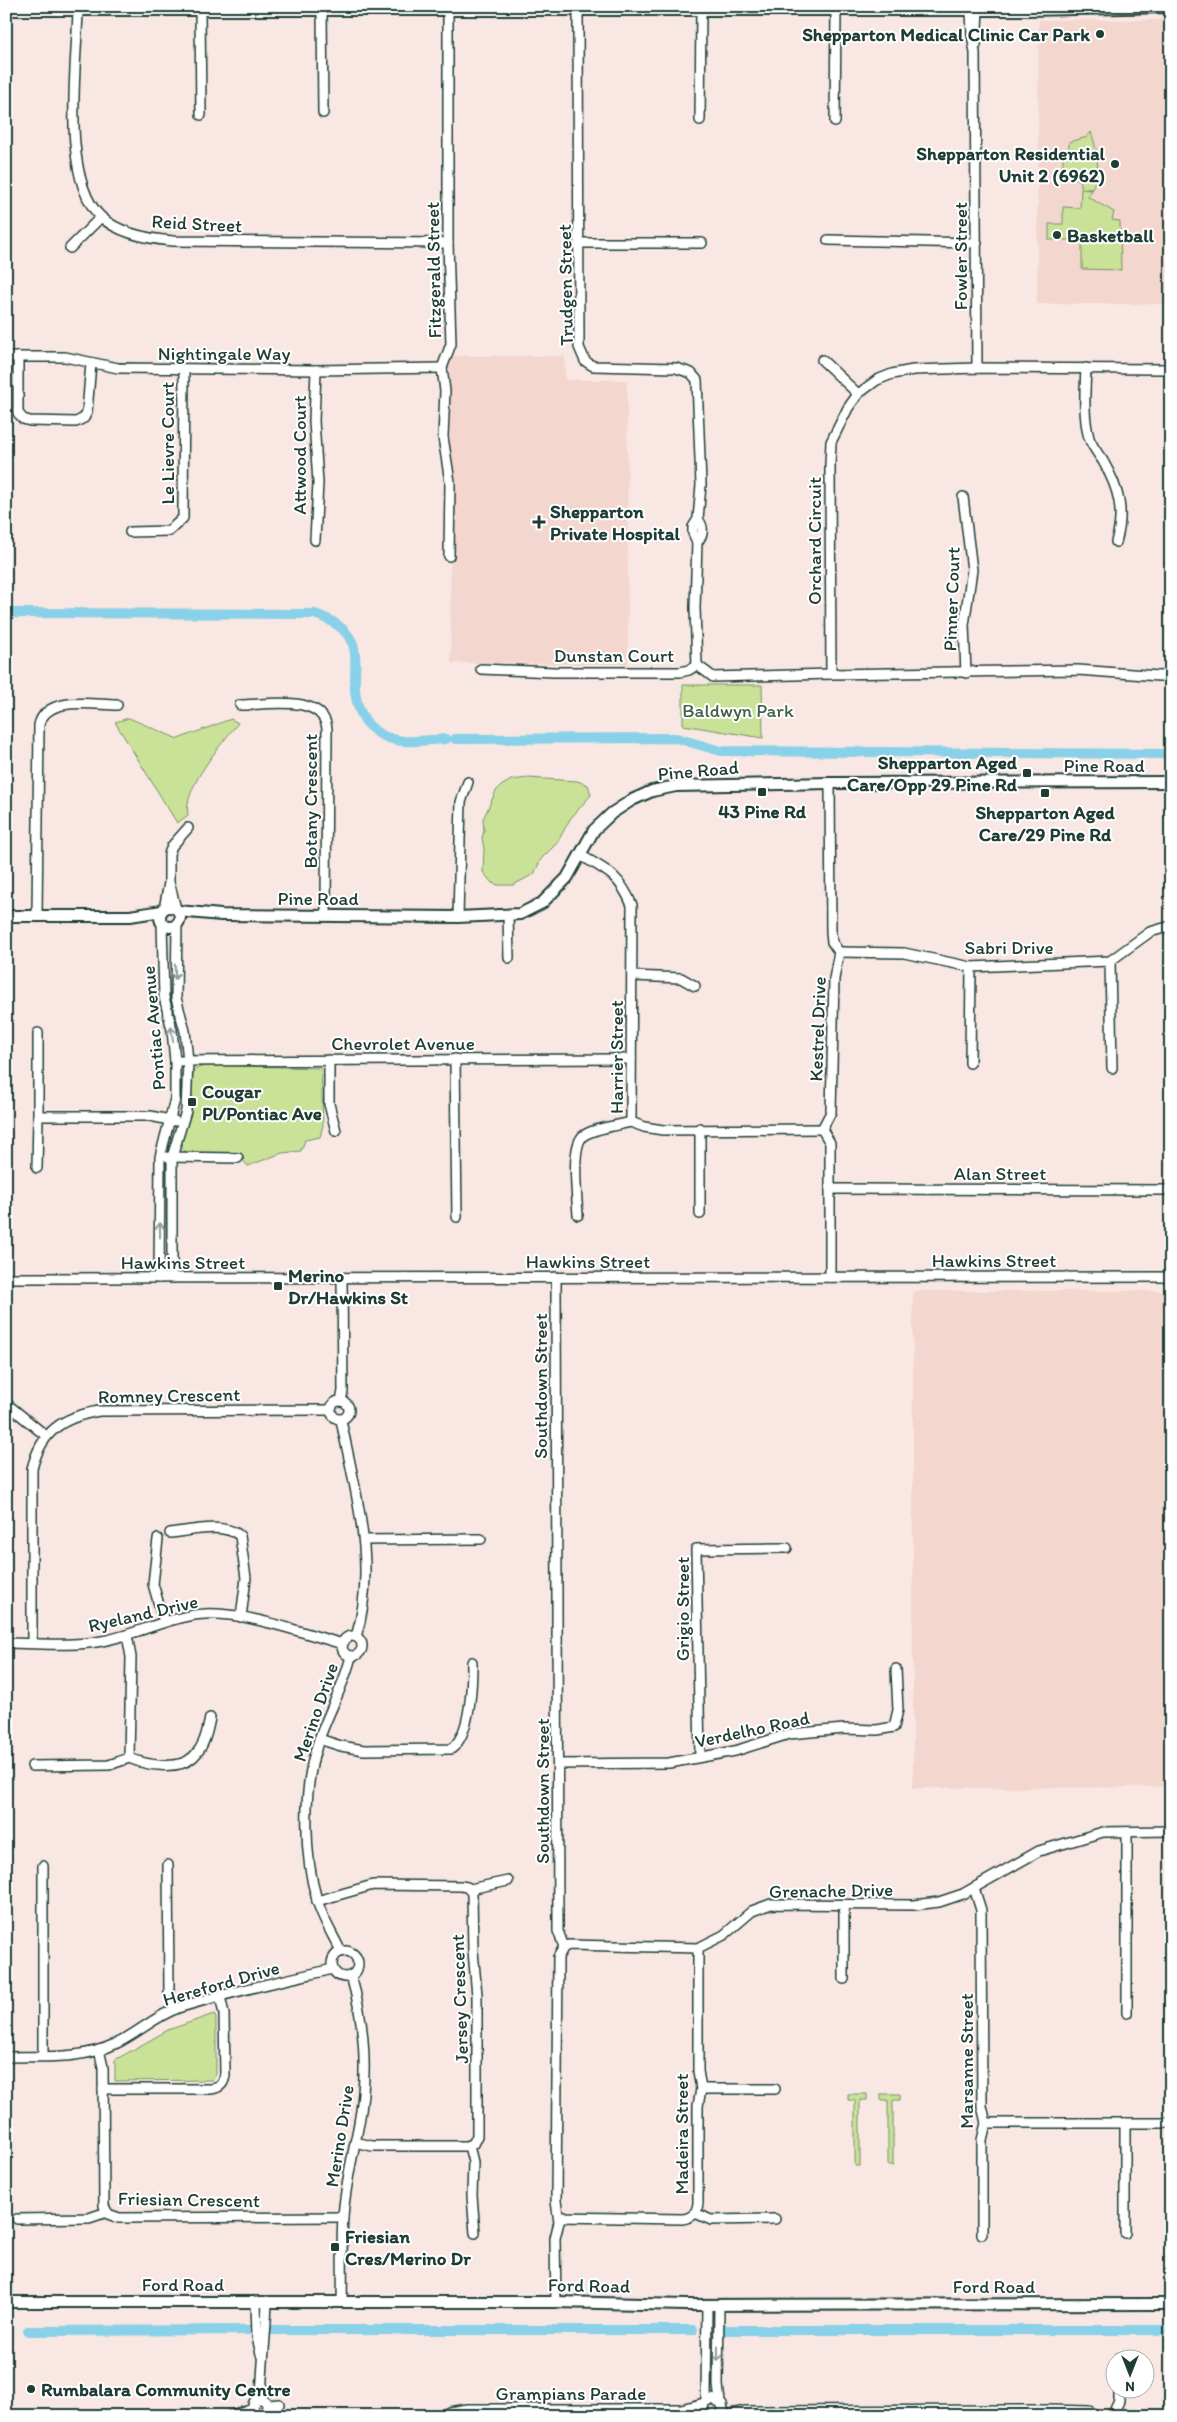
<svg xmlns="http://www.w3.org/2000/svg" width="1177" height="2422" viewBox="0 0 1177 2422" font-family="Itim,sans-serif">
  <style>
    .built { fill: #f3d6ce }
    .green { fill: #cae298; stroke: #749066 }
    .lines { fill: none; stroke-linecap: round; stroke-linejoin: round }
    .canal { stroke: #88d1e9; stroke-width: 10 }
    .minor-casing { stroke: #1f3d34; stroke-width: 12 }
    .tertiary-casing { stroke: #1f3d34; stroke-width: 14 }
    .minor { stroke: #fff; stroke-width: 9 }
    .tertiary { stroke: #fff; stroke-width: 10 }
    .oneway { stroke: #8f9e9a }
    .poi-dot { fill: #1f3d34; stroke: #fff; stroke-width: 2 }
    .labels { text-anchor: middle; stroke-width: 4; stroke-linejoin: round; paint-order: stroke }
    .poi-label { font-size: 19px; font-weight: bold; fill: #1f3d34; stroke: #fff; text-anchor: start }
    .street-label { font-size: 19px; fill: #1f3d34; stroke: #fff }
    .park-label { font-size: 19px; fill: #415e48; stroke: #fff }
  </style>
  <rect width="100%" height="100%" fill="#f8e7e2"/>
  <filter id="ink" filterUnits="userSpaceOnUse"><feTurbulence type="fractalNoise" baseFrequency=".02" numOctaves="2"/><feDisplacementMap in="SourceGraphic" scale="10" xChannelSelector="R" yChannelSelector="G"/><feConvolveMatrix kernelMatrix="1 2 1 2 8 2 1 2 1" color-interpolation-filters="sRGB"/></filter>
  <g filter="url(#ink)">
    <g class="built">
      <path d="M1039,20H1171V304H1037Z"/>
      <path d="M449,356H565V380H627L628,664L451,663Z"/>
      <path d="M913,1291H1171V1787L913,1788Z"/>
    </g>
    <g class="green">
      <path d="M1091,132C1098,152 1101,170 1092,189L1081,188V181L1063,171V156H1069V142L1087,137Z"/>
      <path d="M1081,189L1092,190L1088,197L1114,212L1112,220L1120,221L1121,270L1082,269V240H1049V224H1063V207L1080,208Z"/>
      <path d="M683,685H762L763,738L683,725Z"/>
      <path d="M129,718L178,739L231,719L238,723C222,743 182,789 188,815L177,823L115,722Z"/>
      <path d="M528,778L577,781L588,785L591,795L570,819L557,843L541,859L534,874L513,885H498L492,883L483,872L484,849L482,838L484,831L483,819L496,791L501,786L511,780Z"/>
      <path d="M206,1065L321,1068L323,1125L320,1137L305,1140L301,1151L282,1153L248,1166L238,1154L187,1153L178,1145L190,1114L191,1084L194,1070Z"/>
      <path d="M214,2014L216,2018V2074L213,2080L115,2081V2060L168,2030Z"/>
      <path d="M848,2094H867V2100H860V2166H855V2100H848Z"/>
      <path d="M881,2094H900V2100H893V2165H888V2100H881Z"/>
    </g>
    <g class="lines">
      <g class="canal">
        <path d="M6,613L315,614C331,620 346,627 353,644C358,659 354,675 355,690C358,720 374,738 403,741C417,742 432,740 446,739"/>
        <path d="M455,739L676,738L721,751L1171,754"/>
        <path d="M271,2330H693"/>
        <path d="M724,2330H1171"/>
        <path d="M28,2331L252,2330"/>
      </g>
      <defs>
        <g id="minor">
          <path d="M78,10C77,63 60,179 101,217C120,234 149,239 173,241L448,243"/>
          <path d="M200,10L201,115"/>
          <path d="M322,10L323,113"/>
          <path d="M448,10V243L451,344L442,368L445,391L443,437L450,482L449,556"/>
          <path d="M578,10L579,347L585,361L593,366L676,368L691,373L697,380L701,485L698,519L693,527V533L697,542L695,608L697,665"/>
          <path d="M971,10L972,34L975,53L977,368"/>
          <path d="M976,45L978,10"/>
          <path d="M700,120L701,10"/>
          <path d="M835,122L836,10"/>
          <path d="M828,240L977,243"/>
          <path d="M580,243H702"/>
          <path d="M70,248L101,217"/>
          <path d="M6,357H65L118,368L316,370L442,368"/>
          <path d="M18,357V413L23,419L30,421L76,422L84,418L87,412L91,363"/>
          <path d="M822,360L858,394"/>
          <path d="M1086,368C1085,391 1083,416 1089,438C1092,446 1098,454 1103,461C1119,489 1125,511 1116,542"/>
          <path d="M1171,369L977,368L913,370L892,374L877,380L858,394L848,408L831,442L830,465L831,674L1078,670L1159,676L1171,675"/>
          <path d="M963,497L972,570L964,625L966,673"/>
          <path d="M130,532L169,531L183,518L184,370"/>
          <path d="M315,540L318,483L314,421L316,370"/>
          <path d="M697,542C704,535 704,527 698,519"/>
          <path d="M697,665L713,677L831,674"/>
          <path d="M481,669L554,672H680L689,670L697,665"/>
          <path d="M240,705C266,705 324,693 327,729L326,915"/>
          <path d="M830,783L831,933L832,942L839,952L834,979L831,1112L822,1129L830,1143V1277"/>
          <path d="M580,855C608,871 619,875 632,905L631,1122L644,1127L663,1130L822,1129"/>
          <path d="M170,885L176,909"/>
          <path d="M164,909L169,883V854L172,846L188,828"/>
          <path d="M37,916L39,725C46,695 93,705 117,705"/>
          <path d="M508,916L509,958"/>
          <path d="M458,917L461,802L468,782"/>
          <path d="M839,952L904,953L971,967L1110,961L1150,932L1171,926"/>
          <path d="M1110,961L1112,1068"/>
          <path d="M633,976L681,978L695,986"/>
          <path d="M38,1033V1116"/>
          <path d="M455,1059L457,1217"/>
          <path d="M329,1060V1104L336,1131"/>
          <path d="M175,1061L631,1059"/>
          <path d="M970,1063L971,967"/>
          <path d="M700,1128V1214"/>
          <path d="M168,1157L238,1158"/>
          <path d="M37,1168L38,1116H150L175,1121"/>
          <path d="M830,1189L1171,1190"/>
          <path d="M578,1215C577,1198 571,1149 582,1137C589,1129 620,1125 631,1122"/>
          <path d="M556,1277L558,1931L564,1947L558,1957L556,2201L559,2222L555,2238L556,2302"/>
          <path d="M6,1278L1171,1277"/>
          <path d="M159,1278L160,1157L175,1099V1061L172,1030L164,997L162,923"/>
          <path d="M172,1278V1157L186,1111L188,1061L185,1031L176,998L177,923"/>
          <circle cx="340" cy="1410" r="9"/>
          <path d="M341,1401L343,1391L342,1278"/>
          <path d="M7,1404L46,1436"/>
          <path d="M341,1420C355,1491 378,1565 356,1637"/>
          <path d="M170,1533C190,1531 224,1522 240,1536L246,1578L241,1617"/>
          <path d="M158,1539L153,1584L164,1622"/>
          <path d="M364,1540L481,1539"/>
          <circle cx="352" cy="1646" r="10"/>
          <path d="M6,1643C38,1643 71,1647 102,1641C137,1635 169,1616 205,1614C246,1612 303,1633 343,1644"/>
          <path d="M32,1643V1469C41,1431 63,1417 99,1411L330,1410"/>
          <path d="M319,1739L341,1746L364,1750L451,1749C471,1735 472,1684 472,1662"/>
          <path d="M700,1757L696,1549L787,1548"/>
          <path d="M129,1758C146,1765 178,1771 193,1757C204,1747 207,1733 210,1718"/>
          <path d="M558,1764L669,1763L735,1751L789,1734L844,1729L877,1730L894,1727L898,1710L896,1669"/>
          <path d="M32,1766L109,1765L129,1758L131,1657L127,1635"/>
          <path d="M1127,1832V2013"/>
          <path d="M168,1865L169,1993L175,2009"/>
          <path d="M43,1866V2056"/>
          <path d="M974,1888L981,1910L982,2106L986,2123L982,2140V2234"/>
          <path d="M470,1889L508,1881"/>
          <path d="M317,1901L373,1885L461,1886L467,1887L472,1893L473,1951L477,1995V2136L473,2144L466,2146H372L355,2142"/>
          <path d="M564,1947L569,1945L698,1948L724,1935L752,1911L771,1904L914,1905L939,1902L963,1894L1039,1851L1103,1832L1171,1831"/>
          <circle cx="345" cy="1964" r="13"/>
          <path d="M341,1952C333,1935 322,1918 317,1900C304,1857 303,1791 316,1749C325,1717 344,1688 351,1656"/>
          <path d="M844,1979V1905"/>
          <path d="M99,2050L103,2067L104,2206L108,2214L119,2218L343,2217"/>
          <path d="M6,2057C42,2056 82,2060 115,2044C137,2034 155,2016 178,2008C229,1992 281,1981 333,1969"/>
          <path d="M103,2089H211C220,2088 224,2084 225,2075L224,2014L220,1996"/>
          <path d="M701,2089H775"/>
          <path d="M986,2123H1171"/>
          <path d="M1125,2123V2233"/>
          <path d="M469,2146L473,2162L472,2196L475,2233"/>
          <path d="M695,2213L711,2220L775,2219"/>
          <path d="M559,2217L682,2219C692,2218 697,2213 698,2203V2106L701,2089L698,2071V1948"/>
          <path d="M17,2219L89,2218L107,2212"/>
          <path d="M256,2301L257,2337L261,2354"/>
          <path d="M342,2301C343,2274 341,2245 343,2217C345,2186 353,2155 359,2123C368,2075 365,2023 351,1976"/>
          <path d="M719,2305L718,2385L720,2402"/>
          <path d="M1119,2360V2358"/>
          <path d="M261,2399C262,2366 266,2334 267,2301"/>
          <circle cx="260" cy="2406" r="7"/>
          <path d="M706,2401L707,2305"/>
          <path d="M267,2405L279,2404"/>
          <path d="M229,2416L253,2408"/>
          <path d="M444,2416L449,2412L467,2409H681L704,2403"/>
          <path d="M705,2416L703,2405L706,2401L712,2399L722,2404L723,2410L720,2416"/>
          <path d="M721,2416L746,2411L1047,2410L1089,2411L1098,2416"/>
          <path d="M1112,2416L1119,2401V2390"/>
        </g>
        <g id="tertiary">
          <path d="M6,10H1026L1171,7"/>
          <circle cx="170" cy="917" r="10"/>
          <path d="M178,911L221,915L458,917L520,914L542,903L567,878L594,830L612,813L632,800L652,791L676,786L830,783L1171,782"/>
          <path d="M6,916H130L162,911"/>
          <path d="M6,2302H556L686,2305L1171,2304"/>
        </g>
      </defs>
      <use href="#minor" class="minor-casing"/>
      <use href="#tertiary" class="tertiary-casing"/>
      <use href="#minor" class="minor"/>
      <use href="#tertiary" class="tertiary"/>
    </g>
    <defs><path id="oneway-shaft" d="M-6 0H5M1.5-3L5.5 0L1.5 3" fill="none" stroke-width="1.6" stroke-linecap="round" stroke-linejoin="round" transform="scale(1.25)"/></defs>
    <g class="oneway">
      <use href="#oneway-shaft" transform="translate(175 972) rotate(89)"/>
      <use href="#oneway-shaft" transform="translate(172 1034) rotate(-98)"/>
      <use href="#oneway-shaft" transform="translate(160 1230) rotate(-90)"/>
      <use href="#oneway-shaft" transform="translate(718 2354) rotate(90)"/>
    </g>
  </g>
  <g class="poi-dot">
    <circle cx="1100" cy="34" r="5"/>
    <circle cx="1115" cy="164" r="5"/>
    <circle cx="1057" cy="235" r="5"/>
    <path d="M536.5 514.5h5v5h5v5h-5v5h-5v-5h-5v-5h5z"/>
    <rect x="1022" y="768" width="10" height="10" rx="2.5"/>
    <rect x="757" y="787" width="10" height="10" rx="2.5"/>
    <rect x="1040" y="788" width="10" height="10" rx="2.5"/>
    <rect x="187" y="1097" width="10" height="10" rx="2.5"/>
    <rect x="273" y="1281" width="10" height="10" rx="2.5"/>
    <rect x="330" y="2242" width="10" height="10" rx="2.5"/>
    <circle cx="31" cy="2389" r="5"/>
  </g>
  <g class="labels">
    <g class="poi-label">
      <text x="1090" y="41" text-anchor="end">Shepparton Medical Clinic Car Park</text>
      <text x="1105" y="160" text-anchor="end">Shepparton Residential<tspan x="1105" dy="22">Unit 2 (6962)</tspan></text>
      <text x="1067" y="242">Basketball</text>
      <text x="550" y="518">Shepparton<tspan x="550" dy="22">Private Hospital</tspan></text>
      <text x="1017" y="769" text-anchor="end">Shepparton Aged<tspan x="1017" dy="22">Care/Opp 29 Pine Rd</tspan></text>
      <text x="762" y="818" text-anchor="middle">43 Pine Rd</text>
      <text x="1045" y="819" text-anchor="middle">Shepparton Aged<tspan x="1045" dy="22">Care/29 Pine Rd</tspan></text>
      <text x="202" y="1098">Cougar<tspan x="202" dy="22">Pl/Pontiac Ave</tspan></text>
      <text x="288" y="1282">Merino<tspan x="288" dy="22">Dr/Hawkins St</tspan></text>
      <text x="345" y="2243">Friesian<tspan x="345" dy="22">Cres/Merino Dr</tspan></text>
      <text x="41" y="2396">Rumbalara Community Centre</text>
    </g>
    <g class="street-label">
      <text transform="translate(197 223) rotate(3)" y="7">Reid Street</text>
      <text transform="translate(960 256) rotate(-90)" y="7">Fowler Street</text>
      <text transform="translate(433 270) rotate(-91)" y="7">Fitzgerald Street</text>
      <text transform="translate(565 285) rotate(-91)" y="7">Trudgen Street</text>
      <text x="224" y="360">Nightingale Way</text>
      <text transform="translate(167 443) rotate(-90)" y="7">Le Lievre Court</text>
      <text transform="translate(299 455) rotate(-90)" y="7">Attwood Court</text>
      <text transform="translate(814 541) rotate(-90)" y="7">Orchard Circuit</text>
      <text transform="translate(951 599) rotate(-88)" y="7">Pinner Court</text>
      <text x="614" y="662">Dunstan Court</text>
      <text x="1104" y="772">Pine Road</text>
      <text transform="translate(698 770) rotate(-5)" y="7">Pine Road</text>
      <text transform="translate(310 801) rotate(-90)" y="7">Botany Crescent</text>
      <text x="318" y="905">Pine Road</text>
      <text x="1009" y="954">Sabri Drive</text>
      <text transform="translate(153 1028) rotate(-95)" y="7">Pontiac Avenue</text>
      <text transform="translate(817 1029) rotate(-88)" y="7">Kestrel Drive</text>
      <text x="403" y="1050">Chevrolet Avenue</text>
      <text transform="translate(616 1057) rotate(-90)" y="7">Harrier Street</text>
      <text x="1000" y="1180">Alan Street</text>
      <text x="994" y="1267">Hawkins Street</text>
      <text x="588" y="1268">Hawkins Street</text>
      <text x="183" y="1269">Hawkins Street</text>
      <text transform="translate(540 1386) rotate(-90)" y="7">Southdown Street</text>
      <text transform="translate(169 1395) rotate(-1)" y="7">Romney Crescent</text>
      <text transform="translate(682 1609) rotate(-90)" y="7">Grigio Street</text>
      <text transform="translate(143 1613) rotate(-13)" y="7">Ryeland Drive</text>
      <text transform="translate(315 1712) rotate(-71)" y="7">Merino Drive</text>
      <text transform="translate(752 1729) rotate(-12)" y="7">Verdelho Road</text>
      <text transform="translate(542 1791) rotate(-90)" y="7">Southdown Street</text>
      <text transform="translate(831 1890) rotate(-1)" y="7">Grenache Drive</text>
      <text transform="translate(221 1983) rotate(-16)" y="7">Hereford Drive</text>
      <text transform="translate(459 1999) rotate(-92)" y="7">Jersey Crescent</text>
      <text transform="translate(966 2061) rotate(-90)" y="7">Marsanne Street</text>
      <text transform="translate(681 2134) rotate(-90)" y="7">Madeira Street</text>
      <text transform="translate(339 2136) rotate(-81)" y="7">Merino Drive</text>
      <text transform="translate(189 2199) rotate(1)" y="7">Friesian Crescent</text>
      <text x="183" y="2291">Ford Road</text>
      <text transform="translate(589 2285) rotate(1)" y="7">Ford Road</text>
      <text x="994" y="2293">Ford Road</text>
      <text x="571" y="2400">Grampians Parade</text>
    </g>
    <g class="park-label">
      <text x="738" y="717">Baldwyn Park</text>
    </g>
  </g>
  <rect width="1177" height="2422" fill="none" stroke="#fff" stroke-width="25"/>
  <rect x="12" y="12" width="1152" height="2397" fill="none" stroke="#1f3d34" stroke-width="2" filter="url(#ink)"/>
  <g transform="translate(1130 2374) rotate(180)"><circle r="24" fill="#ffffff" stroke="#a5b1ae"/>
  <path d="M0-4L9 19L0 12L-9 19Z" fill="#1f3d34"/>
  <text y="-8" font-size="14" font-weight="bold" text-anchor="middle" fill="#1f3d34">N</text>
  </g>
</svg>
